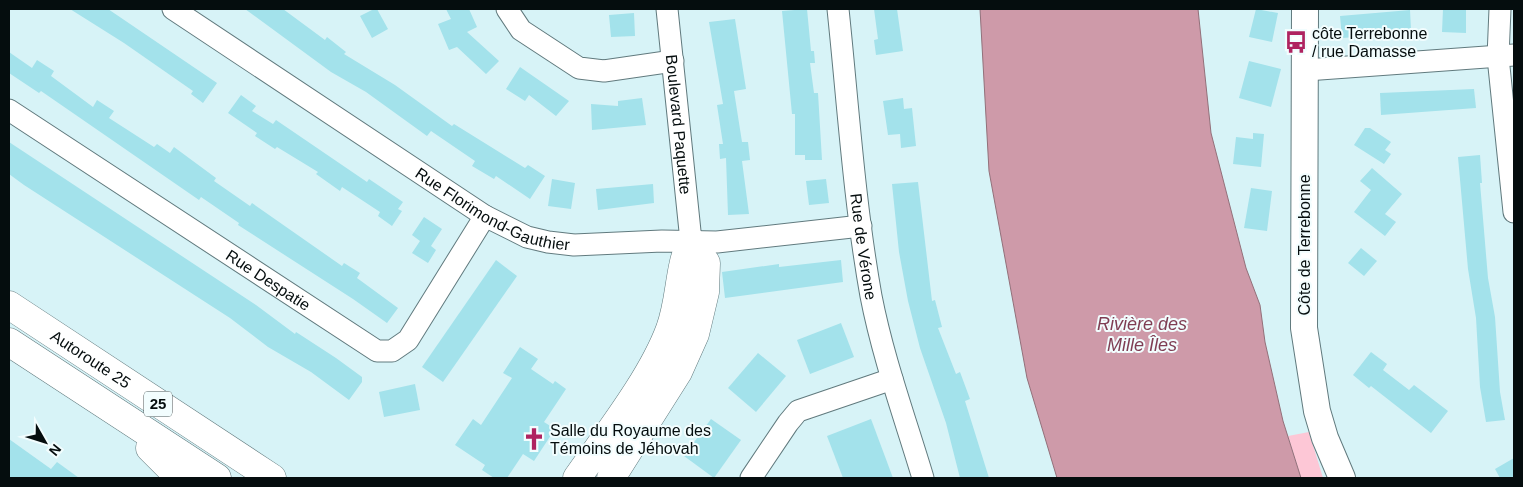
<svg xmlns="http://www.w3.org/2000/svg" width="1523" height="487" viewBox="0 0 1523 487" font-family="Arial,sans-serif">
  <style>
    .green { fill: #fdc7d6 }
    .water { fill: #ce9aa9; stroke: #92707a }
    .building { fill: #a3e2eb }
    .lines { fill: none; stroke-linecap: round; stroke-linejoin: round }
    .minor-casing { stroke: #617a7e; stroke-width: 23 }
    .major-casing { stroke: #617a7e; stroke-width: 28 }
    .highway-casing { stroke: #617a7e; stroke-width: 29 }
    .minor { stroke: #fff; stroke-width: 21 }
    .major { stroke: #fff; stroke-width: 26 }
    .highway { stroke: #fff; stroke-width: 28 }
    .labels { text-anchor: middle; stroke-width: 4; stroke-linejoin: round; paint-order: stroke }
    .shield { fill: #f2fdfe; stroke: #4c5556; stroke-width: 1 }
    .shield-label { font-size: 15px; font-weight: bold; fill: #050d0e }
    .poi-label { font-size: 16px; fill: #050d0e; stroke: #f2fdfe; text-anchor: start }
    .street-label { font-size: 16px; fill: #050d0e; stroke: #f2fdfe }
    .water-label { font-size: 18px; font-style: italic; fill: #7f3d53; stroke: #f2fdfe }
  </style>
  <rect width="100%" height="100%" fill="#d7f3f7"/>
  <path class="green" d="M1309,432L1323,478H1301L1288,436Z"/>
  <path class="water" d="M980,9H1198L1211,133L1246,268L1260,305L1265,342L1283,421L1301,478H1057L1027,378L989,171Z"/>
  <g class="building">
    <path d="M70,9H108L217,83L203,103L191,94L193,91L124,43Z"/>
    <path d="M245,9H283L325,40L327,37L346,52L344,54L395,85L452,126L454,124L525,168L528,165L545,176L530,199L496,176L494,179L472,166L475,161L431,131L427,136L366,92L331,72Z"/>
    <path d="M374,9H377L388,29L372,38L360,16Z"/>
    <path d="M446,9H469L477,27L467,32L499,61L486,74L457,47L449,50L438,24L451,19Z"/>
    <path d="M807,9L811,51H814L815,63H810L814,93H818L822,160H805V155H795V114H792L782,11Z"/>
    <path d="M874,9H897L903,51L876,55L874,40L878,39Z"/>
    <path d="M1256,9L1278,13L1272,42L1249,37Z"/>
    <path d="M1443,9H1466V33L1442,32Z"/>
    <path d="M1410,10L1411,30L1371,33V36L1342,38L1340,16Z"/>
    <path d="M634,13L635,36L611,37L609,15Z"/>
    <path d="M735,19L746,89L734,91L742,142H748L750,160L742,161L749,214L728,215L726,158L720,159L719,144H723L717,105L723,104L709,22Z"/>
    <path d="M9,52L32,68L37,60L54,71L51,76L93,107L97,100L114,111L109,118L154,147L157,144L170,153L174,147L216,178L214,181L250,206L252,203L342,266L344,263L360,273L357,278L398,308L387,323L353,299L238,225L239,223L201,197L199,200L41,91L39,93L9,73Z"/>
    <path d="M1249,61L1281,69L1271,107L1239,98Z"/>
    <path d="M520,67L569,101L556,116L529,95L525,101L506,89Z"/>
    <path d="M1474,89L1476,108L1381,115L1380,93Z"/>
    <path d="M241,95L256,106L252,111L273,124L276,120L367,182L369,179L403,202L398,209L402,211L392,226L378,216L380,212L342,187L340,191L316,174L318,172L277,147L275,149L255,136L257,133L228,113Z"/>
    <path d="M642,98L646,125L592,130L591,104L618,106V101Z"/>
    <path d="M903,98L904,109L912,108L916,146L901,148L900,134L888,135L883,101Z"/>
    <path d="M1365,128H1370L1391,142L1385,150L1391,154L1384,164L1354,145Z"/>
    <path d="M1253,133L1264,134L1261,167L1233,164L1236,137L1253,139Z"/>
    <path d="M9,142L256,305L295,334L296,332L336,358L362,377V382L349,400L311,372L268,347L230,318L24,185L9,174Z"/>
    <path d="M1480,155L1482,183H1480L1488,278L1495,317L1500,392L1505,420L1486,422L1480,387L1476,318L1468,269L1458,157Z"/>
    <path d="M1372,168L1402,194L1385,214L1396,222L1385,236L1354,212L1371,190L1360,181Z"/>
    <path d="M552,179L575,183L571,209L548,206Z"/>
    <path d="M826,179L829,203L809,205L806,181Z"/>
    <path d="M918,182L932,301L935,300L942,327L938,328L956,374L960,372L970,399L965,401L989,478H960L946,423L920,348L908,301L899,252L892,184Z"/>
    <path d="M653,184L654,203L598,210L596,189Z"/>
    <path d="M1251,188L1272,191L1267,231L1244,228Z"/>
    <path d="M424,217L442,229L431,246L436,250L428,263L412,253L420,241L412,235Z"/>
    <path d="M1361,248L1377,261L1364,276L1348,263Z"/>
    <path d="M496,260L517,276L443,382L422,367Z"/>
    <path d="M841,260L843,282L725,298L722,272L779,264V267Z"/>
    <path d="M841,323L854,357L810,374L797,340Z"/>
    <path d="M520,347L538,359L531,369L553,384L555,381L566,389L544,422L555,429L534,461L523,454L507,478H494L482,470L485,465L455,445L473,419L481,425L512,378L503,373Z"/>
    <path d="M1371,352L1387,364L1383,370L1409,390L1414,385L1448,411L1431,433L1371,386L1369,388L1353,375Z"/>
    <path d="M758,353L786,376L756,412L728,388Z"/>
    <path d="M415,384L420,410L384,417L379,392Z"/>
    <path d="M711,419L741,440L714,478L684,456Z"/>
    <path d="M871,419L893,478H843L827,436Z"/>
    <path d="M9,439L51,469L57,462L79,478H9Z"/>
    <path d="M1514,458V478H1500L1495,469Z"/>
  </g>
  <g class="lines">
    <defs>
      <g id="minor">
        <path id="s1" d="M173,9L485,216L527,237L548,242L574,245L662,241L717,242L861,226"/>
        <path d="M507,9L521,30L579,68L604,71L673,61"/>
        <path id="s2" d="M667,9L691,241"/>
        <path id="s3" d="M838,9C848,104 854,201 871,296C883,358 905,418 923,478"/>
        <path d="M1500,9L1498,57L1514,212"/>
        <path d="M1306,70L1514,55"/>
        <path id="s4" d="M9,110L377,351H392L408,340L485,216"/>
        <path d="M751,478L788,423L798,411L892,379"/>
      </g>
      <path id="major" d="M1305,9L1304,328L1317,411L1325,438L1342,478"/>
      <g id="highway">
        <path id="s5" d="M9,305L272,478"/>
        <path d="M9,342L217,478"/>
        <path d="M150,448L180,478"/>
        <path d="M577,478C607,435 652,378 670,329C681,299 678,270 691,241L706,263L705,292L695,334L678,372L611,478"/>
      </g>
    </defs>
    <use href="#minor" class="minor-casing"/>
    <use href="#major" class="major-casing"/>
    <use href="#highway" class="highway-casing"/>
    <use href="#minor" class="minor"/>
    <use href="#major" class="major"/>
    <use href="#highway" class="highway"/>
  </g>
  <defs>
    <symbol id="bus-bare" viewBox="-9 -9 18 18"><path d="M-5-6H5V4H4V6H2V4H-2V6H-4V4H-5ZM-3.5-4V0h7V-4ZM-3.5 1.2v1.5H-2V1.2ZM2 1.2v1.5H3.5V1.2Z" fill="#af2360" stroke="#f2fdfe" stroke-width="2.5" paint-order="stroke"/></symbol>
    <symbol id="church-bare" viewBox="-9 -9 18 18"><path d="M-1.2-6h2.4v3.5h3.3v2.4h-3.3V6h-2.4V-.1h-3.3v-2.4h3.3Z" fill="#af2360" stroke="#f2fdfe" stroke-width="2.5" paint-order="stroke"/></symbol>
  </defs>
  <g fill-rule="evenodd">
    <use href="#bus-bare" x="1280" y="26" width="32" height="32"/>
    <use href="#church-bare" x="518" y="423" width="32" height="32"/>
  </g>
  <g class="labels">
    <rect class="shield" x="144" y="391.5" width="28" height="25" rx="4"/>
    <g class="shield-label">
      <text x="158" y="409">25</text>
    </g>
    <g class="poi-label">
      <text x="1312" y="39">côte Terrebonne<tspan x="1312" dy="18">/ rue Damasse</tspan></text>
      <text x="550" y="436">Salle du Royaume des<tspan x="550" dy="18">Témoins de Jéhovah</tspan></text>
    </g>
    <g class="street-label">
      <text dy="6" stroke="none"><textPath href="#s2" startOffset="116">Boulevard Paquette</textPath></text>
      <text dy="6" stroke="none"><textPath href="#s1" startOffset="379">Rue Florimond-Gauthier</textPath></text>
      <text transform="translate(1304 245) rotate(-90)" y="6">Côte de Terrebonne</text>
      <text dy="6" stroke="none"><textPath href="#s3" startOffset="239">Rue de Vérone</textPath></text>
      <text dy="6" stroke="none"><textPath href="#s4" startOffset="310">Rue Despatie</textPath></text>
      <text dy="6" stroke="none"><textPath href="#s5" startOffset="98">Autoroute 25</textPath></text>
    </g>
    <g class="water-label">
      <text x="1142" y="330">Rivière des<tspan x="1142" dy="21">Mille Îles</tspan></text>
    </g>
  </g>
  <rect width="1523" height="487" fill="none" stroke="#050d0e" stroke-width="20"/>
  <g transform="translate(45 442) rotate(129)" stroke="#f2fdfe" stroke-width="4" paint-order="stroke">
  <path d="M0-4L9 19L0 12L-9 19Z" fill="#050d0e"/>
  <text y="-8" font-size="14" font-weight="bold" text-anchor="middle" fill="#050d0e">N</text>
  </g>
</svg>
